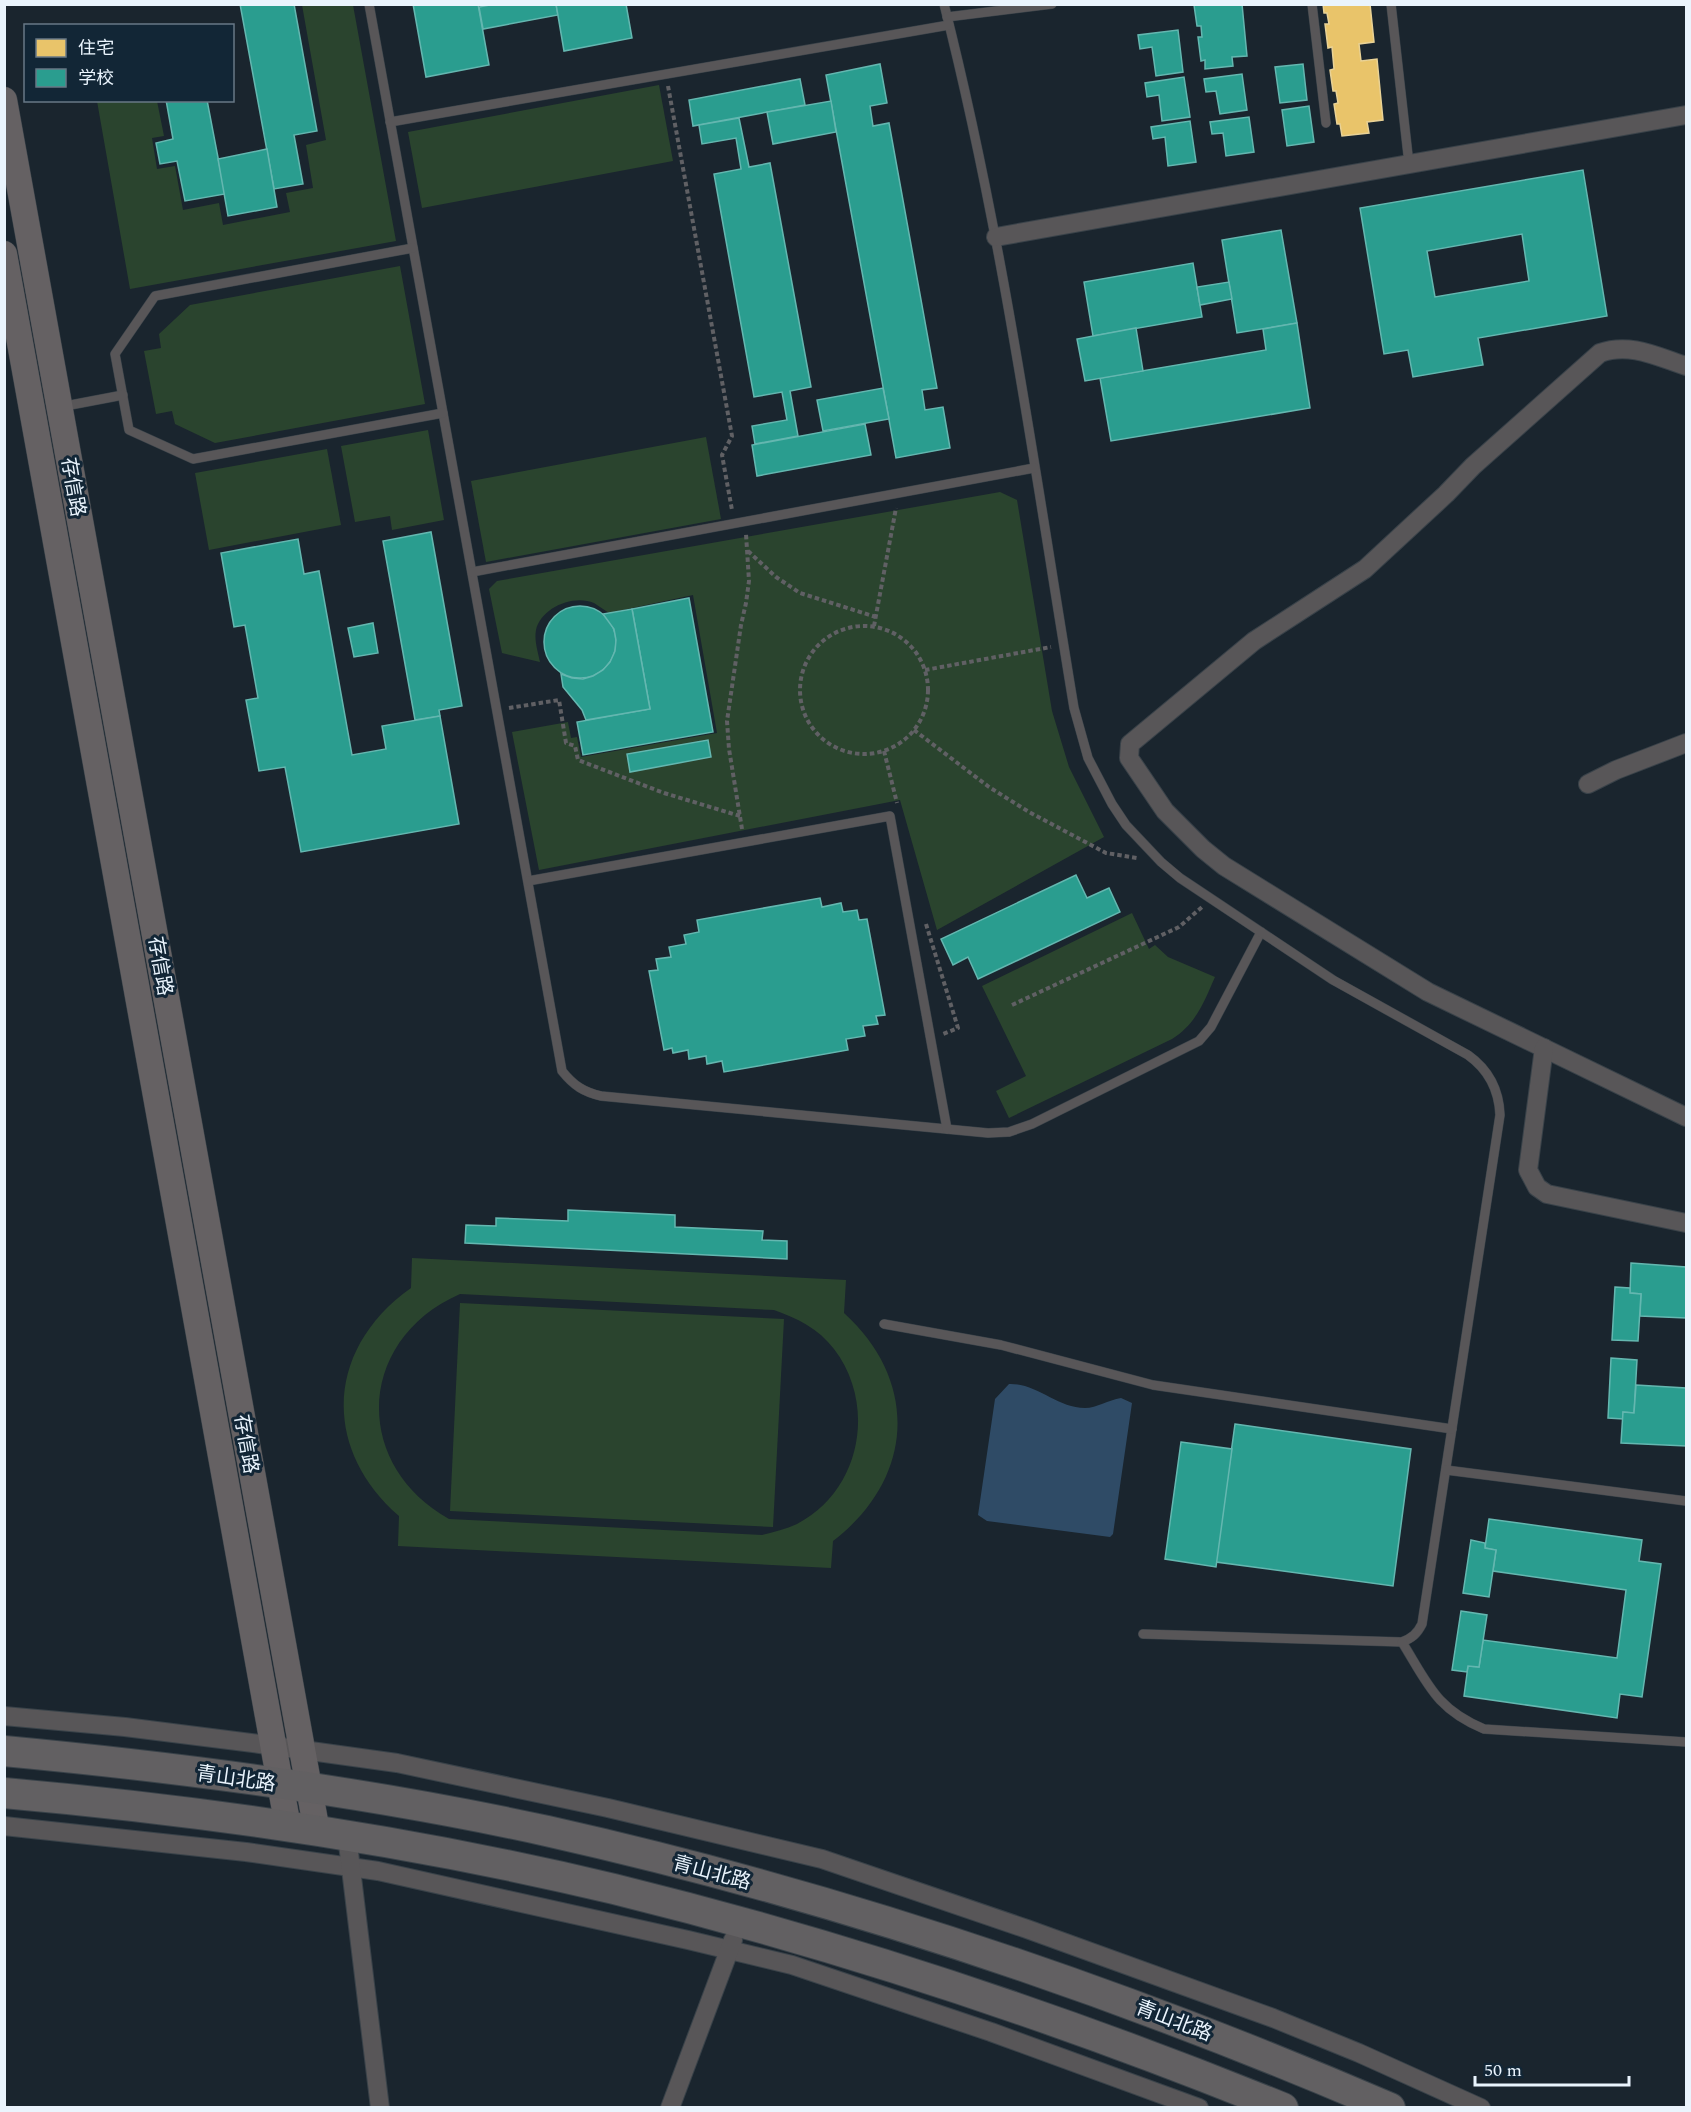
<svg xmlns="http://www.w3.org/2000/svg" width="1691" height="2112" viewBox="0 0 1691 2112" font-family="Spectral,'Noto Sans SC',serif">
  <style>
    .grass { fill: #2a442e; fill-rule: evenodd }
    .water { fill: #2f4b66 }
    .homes { fill: #e9c46a; stroke: #e9d296; stroke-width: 1.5 }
    .schools { fill: #2a9d8f; stroke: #64b7b0; stroke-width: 1.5; fill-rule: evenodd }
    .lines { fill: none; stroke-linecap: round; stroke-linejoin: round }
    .lane-casing { stroke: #394249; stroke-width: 10 }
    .street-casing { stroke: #394249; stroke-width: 20 }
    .secondary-casing { stroke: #394249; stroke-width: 27 }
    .primary-casing { stroke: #394249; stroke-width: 32 }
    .path { stroke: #606064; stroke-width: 4; stroke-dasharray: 4.5 3; stroke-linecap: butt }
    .lane { stroke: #585658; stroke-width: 9 }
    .street { stroke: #585658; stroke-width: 18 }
    .secondary { stroke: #656163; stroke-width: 26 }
    .primary { stroke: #626062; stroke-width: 30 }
    .labels { text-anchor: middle; stroke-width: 6; stroke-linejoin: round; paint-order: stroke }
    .street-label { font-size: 20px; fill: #eaf4fd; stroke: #122636 }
  </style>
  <rect width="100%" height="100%" fill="#1a252e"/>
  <g class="grass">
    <path d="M302,5H353L396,241L130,289L97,101H157L164,136L152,138L157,169L175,166L183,210L219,203L223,225L290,212L286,193L313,188L306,145L326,140Z"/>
    <path d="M659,85L673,161L422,208L408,132Z"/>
    <path d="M400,266L425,404L215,443L175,424L172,411L156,414L144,351L161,348L159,334L190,305Z"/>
    <path d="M428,430L444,520L392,530L390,516L355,522L341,446Z"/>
    <path d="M706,437L721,519L486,562L471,481Z"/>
    <path d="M327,449L341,525L209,550L195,473Z"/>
    <path d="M1000,492L1017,500L1052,711L1069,767L1104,837L937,930L900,800L539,870L512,732L568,722L571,738L577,737L581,757L717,733L693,595L609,613C604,610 599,606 594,603C573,594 541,608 536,630C534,640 538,652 540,662L502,653L489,589L497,581Z"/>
    <path d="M1132,913L1149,949L1155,945L1168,957L1215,977C1204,1002 1196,1024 1172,1039L1009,1118L996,1091L1026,1076L982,986Z"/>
    <path d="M412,1258L846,1280L844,1313C920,1382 914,1479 833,1541L831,1568L398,1546L399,1516C321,1448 326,1348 411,1288ZM460,1294L774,1310C797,1318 819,1329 834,1349C877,1405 861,1491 797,1524C786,1529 774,1532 762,1535L449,1519C351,1464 357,1339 460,1294Z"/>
    <path d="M460,1303L784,1319L773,1527L450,1511Z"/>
  </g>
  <path class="water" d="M1009,1384C1037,1383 1057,1408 1085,1408C1097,1408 1108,1400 1121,1398L1132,1403L1113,1534L1110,1537L987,1521L978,1515L995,1399Z"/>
  <path class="homes" d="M1323,4H1370L1374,42L1359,44L1361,61L1377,59L1383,120L1367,122L1369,133L1342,136L1340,124H1337L1334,104L1338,103L1336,91H1333L1330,70L1334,69L1332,47L1328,48L1325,24H1329L1327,13H1324Z"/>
  <g class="schools">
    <path d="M240,4H294L317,131L294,135L303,184L274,189Z"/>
    <path d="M413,4H478L489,65L426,77Z"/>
    <path d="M495,4H556L558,15L483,29L479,7Z"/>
    <path d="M556,4H626L632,38L564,51Z"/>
    <path d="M1242,4L1247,56L1232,57L1233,66L1205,69V60L1201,61L1198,37H1202L1201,26H1197L1194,5Z"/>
    <path d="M1178,30L1183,72L1156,76L1152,47L1140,49L1138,35Z"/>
    <path d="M880,64L887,103L870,106L873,126L889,123L937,388L922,390L925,410L943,407L950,448L896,458L826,75Z"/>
    <path d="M1303,64L1307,100L1280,103L1275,67Z"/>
    <path d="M1242,74L1247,110L1220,114L1216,91L1206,92L1204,79Z"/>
    <path d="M1184,77L1190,117L1162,121L1159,95L1147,97L1145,83Z"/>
    <path d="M800,79L805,105L693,126L689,100Z"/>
    <path d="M166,100H207L225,194L185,201L177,161L160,164L156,143L173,139Z"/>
    <path d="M831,101L836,132L773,144L767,112Z"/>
    <path d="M1309,106L1314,142L1287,146L1282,110Z"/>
    <path d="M1249,117L1254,152L1226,156L1223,133L1212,134L1210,122Z"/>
    <path d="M739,118L749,167L770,163L811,387L790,391L798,436L755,444L752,426L787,420L782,392L754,397L714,174L741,169L736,138L702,144L699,125Z"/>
    <path d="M1190,121L1196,162L1168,166L1165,137L1153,139L1151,127Z"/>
    <path d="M267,149L277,207L228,216L218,159Z"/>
    <path d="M1583,170L1607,316L1478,338L1483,365L1413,377L1408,350L1384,354L1360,208ZM1522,234L1529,281L1435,297L1427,251Z"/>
    <path d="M1281,230L1297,323L1237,333L1222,240Z"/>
    <path d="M1193,263L1202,317L1093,336L1084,282Z"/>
    <path d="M1229,282L1232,299L1200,305L1197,287Z"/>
    <path d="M1297,323L1310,408L1111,441L1100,378L1266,350L1263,329Z"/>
    <path d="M1136,328L1143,371L1085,381L1077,339Z"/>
    <path d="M883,388L889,419L823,431L817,400Z"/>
    <path d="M865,424L871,455L757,476L752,445Z"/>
    <path d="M431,532L462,706L439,710L440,716L415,720L383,541Z"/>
    <path d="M298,539L304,574L319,571L352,755L386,749L382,726L440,716L459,824L301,852L285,767L259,771L246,700L258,698L245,625L234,627L221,553Z"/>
    <path d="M689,598L713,732L583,755L577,722L650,709L632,609Z"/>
    <circle cx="580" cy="642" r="36"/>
    <path d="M632,609L650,709L586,720L582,710L563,687L561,674L572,678L583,679L593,676L603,670L610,662L615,651L616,640L614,629L603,614Z"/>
    <path d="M373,623L378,653L354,657L348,628Z"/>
    <path d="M708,740L711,757L630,772L627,754Z"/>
    <path d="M1076,875L1087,898L1109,888L1120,912L978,979L968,957L953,965L941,939Z"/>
    <path d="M820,898L822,907L841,903L843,912L857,910L859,920L867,919L885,1015L876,1016L878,1024L863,1026L865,1036L846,1039L848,1050L724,1072L722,1061L707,1064L706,1056L689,1059L688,1050L673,1053L672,1048L664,1050L649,971L658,970L656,959L671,957L669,947L686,944L684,935L699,932L697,920Z"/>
    <path d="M568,1210L675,1215V1227L763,1231L762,1240L787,1241V1259L465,1243L466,1225L496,1226V1218L568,1221Z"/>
    <path d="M1631,1263L1686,1267V1318L1640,1316L1641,1294L1630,1293Z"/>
    <path d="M1615,1287L1630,1288V1293L1641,1294L1638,1341L1612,1340Z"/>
    <path d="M1611,1358L1637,1360L1634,1413L1623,1412V1419L1608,1418Z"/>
    <path d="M1636,1385L1686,1388V1446L1621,1443L1623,1412L1634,1413Z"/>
    <path d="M1235,1424L1411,1449L1393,1586L1216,1562Z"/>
    <path d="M1181,1442L1232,1449L1216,1567L1165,1559Z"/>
    <path d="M1489,1519L1642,1540L1639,1561L1661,1564L1642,1697L1620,1694L1617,1718L1464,1696L1468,1666L1479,1667L1483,1640L1617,1658L1626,1590L1493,1571L1496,1550L1485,1548Z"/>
    <path d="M1471,1540L1485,1543V1548L1496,1550L1489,1597L1463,1593Z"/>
    <path d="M1461,1611L1487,1615L1479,1667L1468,1666L1467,1672L1452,1670Z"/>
  </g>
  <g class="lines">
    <defs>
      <g id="lane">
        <path d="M369,4L562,1071C574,1086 584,1092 601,1096L988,1133L1009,1132L1032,1124L1199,1041L1211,1027L1261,932"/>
        <path d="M944,4C1003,236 1035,473 1074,708L1088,758L1112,804L1126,825L1161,862L1180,878L1333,980L1468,1055C1489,1070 1499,1090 1500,1115L1422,1624C1417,1634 1412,1638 1402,1642L1143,1634"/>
        <path d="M1312,4L1326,123"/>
        <path d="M1391,4L1409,164"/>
        <path d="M947,17L1052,4"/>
        <path d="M390,122L949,25"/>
        <path d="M413,248L155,296L115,354L129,430L193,459L443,413"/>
        <path d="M60,407L123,395"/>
        <path d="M472,572L1034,468"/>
        <path d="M528,881L890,816L947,1129"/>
        <path d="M884,1324L1001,1345L1153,1385L1452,1429"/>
        <path d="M1446,1470L1686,1501"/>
        <path d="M1402,1642C1428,1684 1436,1709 1484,1729L1686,1742"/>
      </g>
      <g id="street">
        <path d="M996,237L1686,115"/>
        <path d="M1686,366C1658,357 1630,342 1600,353L1473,466L1446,494L1365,569L1254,641L1130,744L1129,758L1165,811L1203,849L1224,866L1428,992L1686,1117"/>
        <path d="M1588,784L1616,770L1686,743"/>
        <path d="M1544,1048L1528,1170L1537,1187L1547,1194L1686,1223"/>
        <path d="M4,1716L125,1727L260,1744L397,1763L608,1808L822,1859L1027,1929L1273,2018L1359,2053L1481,2108"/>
        <path d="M4,1826L246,1852L378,1871L688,1940L792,1965L991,2032L1199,2108"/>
        <path d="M347,1836L380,2108"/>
        <path d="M670,2108L733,1940"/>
      </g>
      <g id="secondary">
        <path d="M4,100L317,1832"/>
        <path d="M4,254L288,1827"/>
      </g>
      <g id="primary">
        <path d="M4,1751C186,1768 369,1792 547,1831C837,1896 1118,1991 1390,2108"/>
        <path d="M4,1793C209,1811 414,1841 614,1889C842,1945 1066,2020 1283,2108"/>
      </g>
    </defs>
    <use href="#lane" class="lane-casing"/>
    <use href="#street" class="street-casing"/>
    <use href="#secondary" class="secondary-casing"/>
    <use href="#primary" class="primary-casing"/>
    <g class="path">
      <path d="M668,86L732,436L722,455L732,510"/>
      <path d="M748,551L776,577L800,593L876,617"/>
      <circle cx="864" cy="690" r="64"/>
      <path d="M874,626L896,508"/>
      <path d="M925,670L1051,647"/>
      <path d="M509,708L559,700L566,743L575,746L578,760L664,793L740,816"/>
      <path d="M914,730L989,787L1029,812L1106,853L1137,858"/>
      <path d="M884,751L897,803"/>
      <path d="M742,829L729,749L727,721L741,625L746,603L749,581L746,534"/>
      <path d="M926,924L958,1028L943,1034"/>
      <path d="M1012,1005L1179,927L1202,907"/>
    </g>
    <use href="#lane" class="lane"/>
    <use href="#street" class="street"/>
    <use href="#secondary" class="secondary"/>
    <use href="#primary" class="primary"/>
  </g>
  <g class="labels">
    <g class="street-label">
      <text transform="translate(74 487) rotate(80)" y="7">存信路</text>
      <text transform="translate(161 966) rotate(80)" y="7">存信路</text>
      <text transform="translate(247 1444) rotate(80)" y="7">存信路</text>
      <text transform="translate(236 1778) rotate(8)" y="7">青山北路</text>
      <text transform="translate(712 1872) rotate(15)" y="7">青山北路</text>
      <text transform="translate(1174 2020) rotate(21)" y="7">青山北路</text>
    </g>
  </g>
  <rect width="1691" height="2112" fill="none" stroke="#eaf4fd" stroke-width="12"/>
  <rect x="24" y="24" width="210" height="78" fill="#122636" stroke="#687886" stroke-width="1.5"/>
  <rect x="36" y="39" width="30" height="18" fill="#e9c46a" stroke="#687886" stroke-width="1.5"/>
  <text x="78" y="54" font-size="18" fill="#eaf4fd">住宅</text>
  <rect x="36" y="69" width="30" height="18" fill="#2a9d8f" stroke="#687886" stroke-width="1.5"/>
  <text x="78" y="84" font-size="18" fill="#eaf4fd">学校</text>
  <path d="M1475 2076v9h154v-9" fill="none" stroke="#eaf4fd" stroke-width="3"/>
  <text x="1484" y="2076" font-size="18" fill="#eaf4fd" stroke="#122636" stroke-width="4.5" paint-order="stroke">50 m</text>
</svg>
